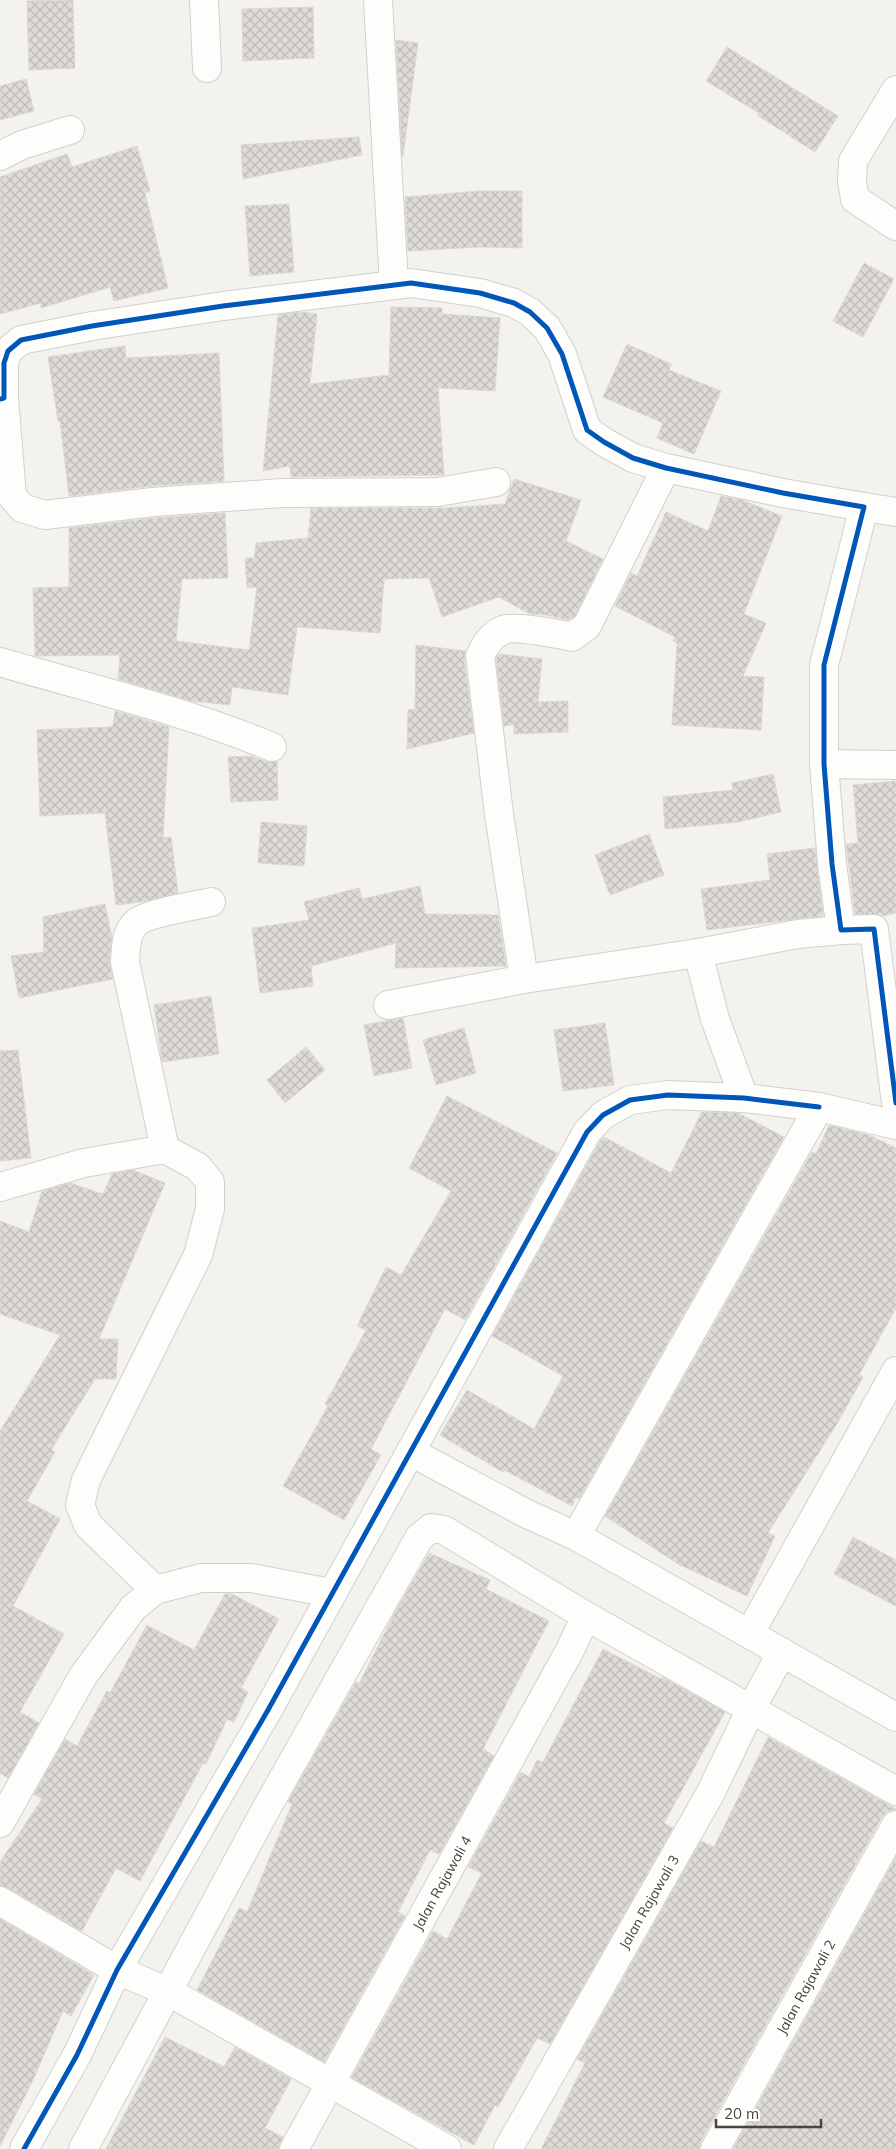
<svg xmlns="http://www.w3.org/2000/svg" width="896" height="2149" viewBox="0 0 896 2149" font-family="Mulish,sans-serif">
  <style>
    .building { fill: url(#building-cross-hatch); stroke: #dcd9d4 }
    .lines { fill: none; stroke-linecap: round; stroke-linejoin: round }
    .street-casing { stroke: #d2d0cb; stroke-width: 30 }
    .street { stroke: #fdfdfc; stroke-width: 28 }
    .cycleway-casing { stroke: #fff; stroke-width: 8 }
    .cycleway { stroke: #0057b8; stroke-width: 5 }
    .labels { text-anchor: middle; stroke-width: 4; stroke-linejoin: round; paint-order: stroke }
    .street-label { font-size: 14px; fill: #4b4439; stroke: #fff }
  </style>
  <defs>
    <pattern id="building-cross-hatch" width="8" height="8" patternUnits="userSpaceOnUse" patternTransform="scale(1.25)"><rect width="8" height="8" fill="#dedbd6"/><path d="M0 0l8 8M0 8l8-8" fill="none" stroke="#c0bdb8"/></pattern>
  </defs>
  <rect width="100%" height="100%" fill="#f4f2ee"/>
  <g class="building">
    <path d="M73,0L75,68L29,70L27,1Z"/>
    <path d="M313,7L314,58L243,61L242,9Z"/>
    <path d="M396,40L418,43L403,156H402Z"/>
    <path d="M727,47L838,116L815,152L757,115L759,113L706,81Z"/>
    <path d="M26,79L34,111L0,120V86Z"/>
    <path d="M359,137L362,155L243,179L241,145Z"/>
    <path d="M137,146L150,191L145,193L168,288L114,301L110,287L41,308V303L0,314V177L67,154L72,167Z"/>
    <path d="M480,191H522V248L480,247L408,251L405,197Z"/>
    <path d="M289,204L294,272L250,276L245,206Z"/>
    <path d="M864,263L894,279L863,337L833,321Z"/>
    <path d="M391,307L442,308V314L500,318L495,391L438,388L444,475L291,477L290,466L263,471L278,315L299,312L317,314L310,384L389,375Z"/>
    <path d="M627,344L671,364L669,370L721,391L694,454L657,438L663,423L603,397Z"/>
    <path d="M125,346L126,358L219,353L224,481L152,486L69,496L60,421H58L48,357Z"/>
    <path d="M514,479L581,500L566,541L603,559L575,616L568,620L547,615L530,614L499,597L442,617L429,578L384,579L380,633L297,627L288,695L232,687L230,705L191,701L118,679L120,655L35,656L33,588L69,587V528L154,518L225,513L228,578L182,579L176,641L249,650L257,587L247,588L245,558H254L256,543L308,538L311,508H446L505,504Z"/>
    <path d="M721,496L742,500L782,516L744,614L766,623L743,676L764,677L761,730L672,725L677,643L673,641L675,637L615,606L631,573L637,576L666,512L708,531Z"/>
    <path d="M416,645L466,651L464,658L474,733L407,749L408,710L415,709Z"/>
    <path d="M499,654L542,659L538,702L568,701V732L514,734V724L504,726L496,659Z"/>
    <path d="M115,711L169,727L163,838L171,837L178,893L147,901L116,905L105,813L40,816L37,730L110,727L113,726Z"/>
    <path d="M251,756L267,762L277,761L278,800L231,802L228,757Z"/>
    <path d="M773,774L781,812L738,822L665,829L663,797L733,790L732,783Z"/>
    <path d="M896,781V913L882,916L855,914L846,844L858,843L853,785Z"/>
    <path d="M261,822L307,826L304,866L258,863Z"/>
    <path d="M649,834L664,875L610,895L595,855Z"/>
    <path d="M815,848L823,916L707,930L701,889L770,880L767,854Z"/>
    <path d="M420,886L425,914L498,915L506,966L395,968L396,943L311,966L313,986L260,993L252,928L309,920L304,902L359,888L362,899Z"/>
    <path d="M105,904L112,938L109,961L113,979L19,998L11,956L44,952L43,917Z"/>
    <path d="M211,996L219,1054L162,1062L154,1005Z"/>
    <path d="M403,1018L412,1068L374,1076L364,1025Z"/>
    <path d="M605,1023L614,1085L563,1091L554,1030Z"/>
    <path d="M464,1028L476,1073L436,1085L423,1040Z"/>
    <path d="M306,1047L325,1070L285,1103L267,1080Z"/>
    <path d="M18,1050L31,1158L0,1161V1051Z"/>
    <path d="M447,1096L557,1153L465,1320L445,1309L371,1449L381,1455L344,1520L283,1486L328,1406L325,1404L366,1330L357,1326L386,1267L401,1275L451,1191L409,1168Z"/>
    <path d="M702,1112L738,1113L784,1137L579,1499L576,1497L572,1506L504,1470L503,1472L440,1435L467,1390L534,1429L563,1376L492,1336L600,1141L604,1137L671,1173Z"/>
    <path d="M829,1125L869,1135L896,1148V1308L859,1375L863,1377L838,1422L768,1533L775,1536L747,1596L678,1564L605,1516L812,1152L816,1154Z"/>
    <path d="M133,1170L165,1183L99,1339H118L116,1379H95L51,1450L55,1452L27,1501L60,1519L13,1606L64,1634L20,1712L39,1723L8,1778L0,1773V1431L60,1335L0,1314V1221L29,1232L42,1191L70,1183L103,1194L112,1174Z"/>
    <path d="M853,1537L896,1560V1606L834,1574Z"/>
    <path d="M429,1553L490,1580L486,1589L549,1621L483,1749L494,1756L439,1854L430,1850L398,1912L405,1916L324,2062L197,1990L239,1908L247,1912L292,1804L288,1802L291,1796L356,1682L359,1684L395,1612Z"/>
    <path d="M225,1594H232L279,1619L241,1688L248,1692L234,1722L227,1719L206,1764L203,1763L140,1881L116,1868L82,1931L8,1888L0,1885V1862L42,1799L34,1794L65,1739L77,1746L107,1691L110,1693L147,1625L194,1650Z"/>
    <path d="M603,1649L661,1679L662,1677L725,1712L664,1823L673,1828L550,2044L537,2038L498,2107L495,2105L474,2145L352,2078L353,2075L433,1931L447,1939L482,1873L468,1867L521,1772L529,1777L537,1760L543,1762Z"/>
    <path d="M768,1737L896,1809L888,1811L882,1817L701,2141L699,2149H541L585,2063L577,2059L701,1841L714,1847Z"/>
    <path d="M896,1857V2149H733Z"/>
    <path d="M0,1919L94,1975L71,2016L63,2011L33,2080L0,2146Z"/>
    <path d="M165,2037L224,2067L235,2047L291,2079L265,2128L283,2137L278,2149H106Z"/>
  </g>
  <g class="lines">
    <defs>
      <g id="street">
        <path d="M204,0L207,68"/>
        <path d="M378,0L394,285"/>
        <path d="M896,90L853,161L852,182L855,199L896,226"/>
        <path d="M0,156L22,145L70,130"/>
        <path d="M4,398L12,496L22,508L45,515L153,502L283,493L438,492L496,482"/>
        <path d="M0,399L4,398V363L8,351L21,340L92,326L223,306L411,283L480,293L514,303L530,312L547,328L562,354L587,430L604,442L633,458L666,468L783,493L864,507L824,665V764L832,864L841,930L874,929L896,1103"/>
        <path d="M864,507L896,512"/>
        <path d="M0,662C91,689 183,710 272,747"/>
        <path d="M824,764L896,765"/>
        <path d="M524,979L499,814L480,656C485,645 491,635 503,630C514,625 558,634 572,637L587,626L666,468"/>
        <path d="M388,1005L524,979L698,953"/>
        <path d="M744,1098L715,1019L698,953L798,934L841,930"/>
        <path d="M165,1149L125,962C126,950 125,935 134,925C143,913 195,906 211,902"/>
        <path d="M0,1187L84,1163L165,1149L198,1167L210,1182V1209L198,1255L86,1480L80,1505L88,1525L155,1590"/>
        <path d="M411,1452L527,1514L576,1536L896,1717"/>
        <path d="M576,1536L819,1107L896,1125"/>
        <path d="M750,1633L896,1371"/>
        <path d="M0,1823L83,1676L133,1608L155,1590L201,1578H251L331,1593"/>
        <path d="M0,1901L117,1970L169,1992L447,2149"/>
        <path d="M24,2149L77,2055L117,1970L268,1710L587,1132L603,1115L630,1100L668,1095L744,1098L819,1107"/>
        <path d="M83,2149L266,1809L419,1538L431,1528L444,1530L586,1616L896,1791"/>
        <path d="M294,2149L570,1650L586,1616"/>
        <path d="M508,2149L710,1794L751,1709L782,1652"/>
        <path d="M715,2149L896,1825"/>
      </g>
    </defs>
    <use href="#street" class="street-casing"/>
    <use href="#street" class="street"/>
    <defs>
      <g id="cycleway">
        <path d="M0,399L4,398V363L8,351L21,340L92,326L223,306L411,283L480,293L514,303L530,312L547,328L562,354L587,430L604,442L633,458L666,468L783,493L864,507L824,665V764L832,864L841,930L874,929L896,1103"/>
        <path d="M24,2149L77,2055L117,1970L268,1710L587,1132L603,1115L630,1100L668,1095L744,1098L819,1107"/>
      </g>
    </defs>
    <use href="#cycleway" class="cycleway-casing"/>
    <use href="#cycleway" class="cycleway"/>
  </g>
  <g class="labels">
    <g class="street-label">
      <text transform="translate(442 1883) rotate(-61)" y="5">Jalan Rajawali 4</text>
      <text transform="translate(649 1902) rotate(-60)" y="5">Jalan Rajawali 3</text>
      <text transform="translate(806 1987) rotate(-61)" y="5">Jalan Rajawali 2</text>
    </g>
  </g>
  <path d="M716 2119v8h105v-8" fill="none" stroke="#4b4439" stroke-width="2.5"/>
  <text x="724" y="2119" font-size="15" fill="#4b4439" stroke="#ffffff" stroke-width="4" paint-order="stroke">20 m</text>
</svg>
